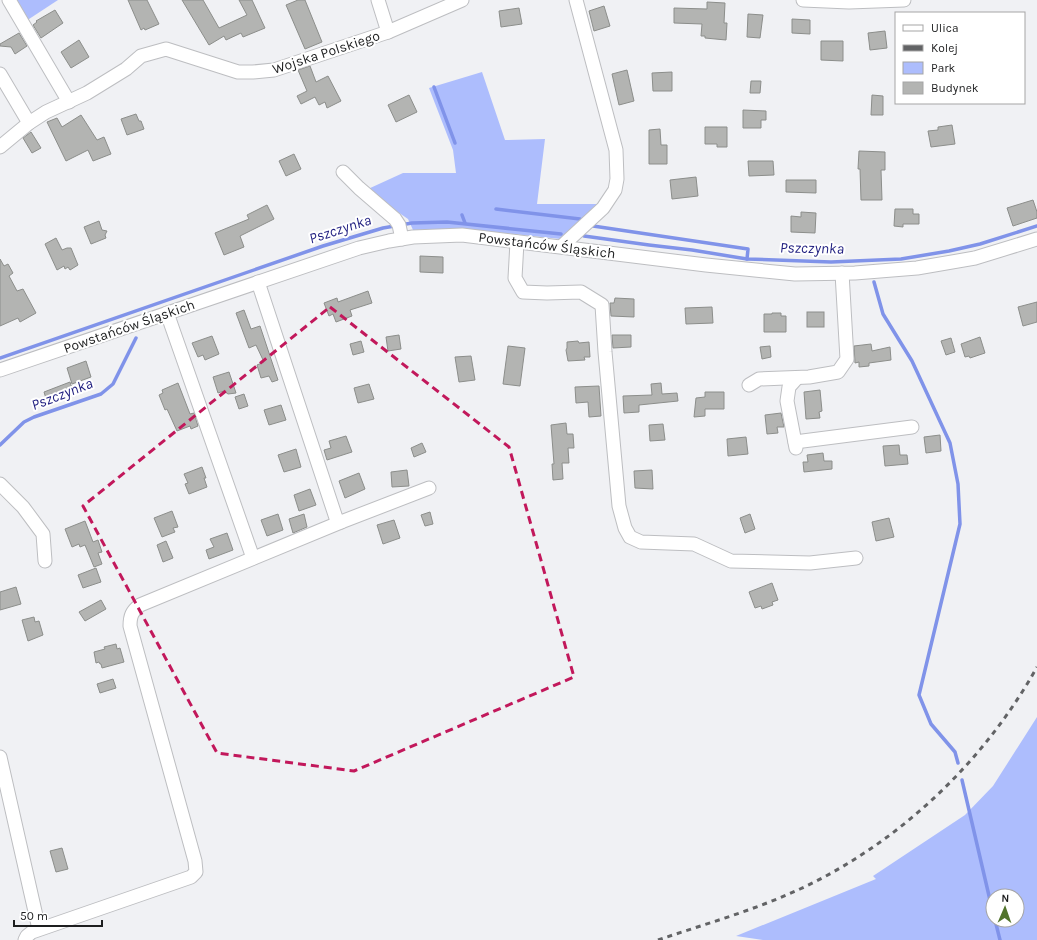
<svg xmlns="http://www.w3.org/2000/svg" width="1037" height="940" viewBox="0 0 1037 940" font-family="Karla,sans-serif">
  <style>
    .green { fill: #adbdfd; fill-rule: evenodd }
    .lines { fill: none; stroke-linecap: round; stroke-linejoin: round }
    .stream { stroke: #8093e9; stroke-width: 3.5 }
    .building { fill: #b3b4b2; stroke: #8c8e8b }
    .minor-casing { stroke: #bdbec1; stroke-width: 15 }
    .minor { stroke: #fff; stroke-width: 13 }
    .rail { stroke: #626365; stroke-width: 3; stroke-dasharray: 5 5; stroke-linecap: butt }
    .marked { fill: none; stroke: #c2185b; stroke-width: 3; stroke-dasharray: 8 5; stroke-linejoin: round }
    .labels { text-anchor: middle; stroke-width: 4; stroke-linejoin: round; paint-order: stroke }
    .street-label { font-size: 14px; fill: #1d1e1f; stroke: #fff }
    .water-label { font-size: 15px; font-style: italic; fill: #1e1d7f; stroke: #fff }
  </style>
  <rect width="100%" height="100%" fill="#f0f1f4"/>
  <g class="green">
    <path d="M13,0H58L26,21Z"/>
    <path d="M482,72L505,140L545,139L537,204H598L561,239L466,229L413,230L408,219L392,208L368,189L403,173H456L453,150L429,88Z"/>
    <path d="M1037,717V940H763L736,936L876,879L873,876L965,815L993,786ZM993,896H1017V920H993Z"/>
  </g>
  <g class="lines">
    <g class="stream">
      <path d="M434,87L455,143"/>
      <path d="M496,209L580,219"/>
      <path d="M462,215L465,223"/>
      <path d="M593,226L748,249L747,259"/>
      <path d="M584,236L649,245L692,250L747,259L831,262L901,259L949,251L980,244L1037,226"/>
      <path d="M874,282L883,314L912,361L950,443L958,484L960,524L919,695L931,724L955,752L958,763"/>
      <path d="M0,358L323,246L383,228L412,223L447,222L561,234"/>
      <path d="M0,445L24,422L34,417L101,394L113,384L136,338"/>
      <path d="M962,780L993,913"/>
      <path d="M995,920L1000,940"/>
    </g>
  </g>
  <g class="building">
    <path d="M128,0H147L159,24L145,30L144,28L141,30Z"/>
    <path d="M182,0H203L219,28L247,15L239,0H252L265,28L243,37L241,33L226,40L224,36L209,45Z"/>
    <path d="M298,0H305L322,42L305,49L286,5Z"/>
    <path d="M707,2L725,3L724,23H727L726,40L705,38V36H701L702,24L674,23V8L707,9Z"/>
    <path d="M604,6L610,26L594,31L589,11Z"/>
    <path d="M519,8L522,24L501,27L499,11Z"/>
    <path d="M55,10L63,23L41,38L33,25L37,22L36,21Z"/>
    <path d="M748,14L763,15L760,38L747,37Z"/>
    <path d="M792,19L810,20V34L792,33Z"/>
    <path d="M885,31L887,48L870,50L868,33Z"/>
    <path d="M19,33L27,46L15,54L11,47L0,46V44Z"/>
    <path d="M79,40L89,57L71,68L61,52Z"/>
    <path d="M821,41H843V61L821,60Z"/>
    <path d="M310,66L316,82L328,76L341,101L327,108L325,102L319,105L315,97L301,104L297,96L307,91L298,70Z"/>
    <path d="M627,70L634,101L619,105L612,74Z"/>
    <path d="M672,72V91H653L652,73Z"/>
    <path d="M751,81H761L760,93H750Z"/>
    <path d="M409,95L417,112L396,122L388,105Z"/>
    <path d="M872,95L883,96V115H871Z"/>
    <path d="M743,110L766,111V120H761V128H743Z"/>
    <path d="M136,114L139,121H141L144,129L127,135L121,119Z"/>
    <path d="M81,115L97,140L104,137L111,154L93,161L88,150L66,161L47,122L57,118L62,127Z"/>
    <path d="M952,125L955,144L931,147L928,131L938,130V127Z"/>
    <path d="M705,127H727V147H717V144H705Z"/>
    <path d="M660,129L661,145H667V164H649V130Z"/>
    <path d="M31,132L41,148L32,153L23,138Z"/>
    <path d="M859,151L885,152V170H881L882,200H861L860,169H858Z"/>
    <path d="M294,154L301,169L286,176L279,161Z"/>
    <path d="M748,161H773L774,175L749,176Z"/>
    <path d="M696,177L698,196L672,199L670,180Z"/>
    <path d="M786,180H816V193L786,192Z"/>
    <path d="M1033,200L1037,212V218L1013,226L1007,208Z"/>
    <path d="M267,205L274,219L240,236L244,247L224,255L215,233L249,219L247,215Z"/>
    <path d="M895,209H913V214H919V224H903V227L894,226Z"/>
    <path d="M801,212L816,213L815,233L791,232V216L801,217Z"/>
    <path d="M99,221L102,230L107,231L105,235L106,238L91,244L84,227Z"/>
    <path d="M56,238L62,250L67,248H71L78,265L70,270L68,267L65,269L64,266L57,270L45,244Z"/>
    <path d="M420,256L443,257V273L420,272Z"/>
    <path d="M0,259L4,266L8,264L13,273L9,276L17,291L23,289L36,313L20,322L18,318L0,326Z"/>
    <path d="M368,291L372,303L350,310L352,316L336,322L333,314L329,316L324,303L337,298L338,302Z"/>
    <path d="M615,298L634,299V317L611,316L610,303H614Z"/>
    <path d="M1037,302V322L1023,326L1018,307Z"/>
    <path d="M712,307L713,323L686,324L685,308Z"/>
    <path d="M244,310L251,329L260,326L278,380L272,382L269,376L261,378L257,365L264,362L256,345L249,348L236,313Z"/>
    <rect x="807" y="312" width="17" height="15"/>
    <path d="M772,313H781V316H786V332H764V314H772Z"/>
    <path d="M399,335L401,349L388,351L386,337Z"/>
    <path d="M612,335H631V347L613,348Z"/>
    <path d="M212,336L219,354L205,360L203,355L198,357L192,343Z"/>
    <path d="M980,337L985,353L970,358L969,356L965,357L961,344Z"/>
    <path d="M951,338L955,352L946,355L941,341Z"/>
    <path d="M361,341L364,352L353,355L350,344Z"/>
    <path d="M578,341L579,343L589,342L590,357H584L585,360L568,361L566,350L567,348V342Z"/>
    <path d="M871,344L872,351L890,347L891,360L869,363V366L859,367V362L855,363L854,346Z"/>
    <path d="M508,346L525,348L520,386L503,384Z"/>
    <path d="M770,346L771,357L762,359L760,347Z"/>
    <path d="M471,356L475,380L459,382L455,357Z"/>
    <path d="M86,361L91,377L72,384L67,368Z"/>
    <path d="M229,372L236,393L228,394L224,391L218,393L213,377Z"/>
    <path d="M70,382L74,395L48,405L44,392Z"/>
    <path d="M178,383L190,414L194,413L198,426L191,429L190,426L177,431L167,409L165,410L159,395L163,393L162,390Z"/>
    <path d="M661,383L662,394L677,393L678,401L639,405V412L624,413L623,396L652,395L651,384Z"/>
    <path d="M369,384L374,399L358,403L354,388Z"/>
    <path d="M599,386L601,416L589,417L588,402L576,403L575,387Z"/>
    <path d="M820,390L822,411L819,412L820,418L806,419L804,392Z"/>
    <path d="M705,392H724V409H705V416L694,417L696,398L705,397Z"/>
    <path d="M244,394L248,406L239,409L235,397Z"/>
    <path d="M281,405L286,420L269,425L264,410Z"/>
    <path d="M781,413L784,427H777L778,433L767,434L765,415Z"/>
    <path d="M566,423L567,434H573L574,448H568L569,463H562L563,479L553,480L552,464H554L551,425Z"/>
    <path d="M663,424L665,440L650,441L649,425Z"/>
    <path d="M940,435L941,451L926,453L924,437Z"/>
    <path d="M346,436L352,452L327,460L324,450L331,448L329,441Z"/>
    <path d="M746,437L748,454L728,456L727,439Z"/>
    <path d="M422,443L426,452L414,457L411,448Z"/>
    <path d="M899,445L900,455H907L908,464L885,466L883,446Z"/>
    <path d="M296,449L301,467L284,472L278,455Z"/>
    <path d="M823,453L824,461H832V469L804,472L803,462H808L807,455Z"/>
    <path d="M202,467L206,478H204L207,487L189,494L185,484L188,483L184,474Z"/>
    <path d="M407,470L409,486L392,487L391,472Z"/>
    <path d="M652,470L653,489L635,488L634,471Z"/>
    <path d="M359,473L365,489L345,498L339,481Z"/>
    <path d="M310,489L316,505L299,511L294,495Z"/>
    <path d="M172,511L178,527L173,528L175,532L162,537L154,518Z"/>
    <path d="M430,512L433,524L425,526L421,515Z"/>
    <path d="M278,514L283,530L267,536L261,520Z"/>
    <path d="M304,514L307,527L293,533L289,519Z"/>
    <path d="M750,514L755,529L745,533L740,518Z"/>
    <path d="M889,518L894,537L876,541L872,522Z"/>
    <path d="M394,520L400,538L383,544L377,525Z"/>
    <path d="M85,521L93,542L98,540L102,552L98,553L102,564L94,567L85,545L80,547L79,544L72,547L65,529Z"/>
    <path d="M227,533L233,550L209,559L206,550L214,547L210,539Z"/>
    <path d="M166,541L173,558L163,562L157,545Z"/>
    <path d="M96,568L101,582L83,588L78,575Z"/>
    <path d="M772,583L778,600L772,602L773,605L762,609L761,606L755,608L749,592Z"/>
    <path d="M16,587L21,604L0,610V592Z"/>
    <path d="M101,600L106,609L85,621L79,612Z"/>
    <path d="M34,617L35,622L39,621L43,635L28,641L22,620Z"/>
    <path d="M116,644L117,649L120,648L124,662L102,668L101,664H100L99,662L96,663L94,652L105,649L104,647Z"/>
    <path d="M113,679L116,688L100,693L97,684Z"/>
    <path d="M62,848L68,869L56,872L50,851Z"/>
  </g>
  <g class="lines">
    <defs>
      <g id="minor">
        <path d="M9,0L69,102"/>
        <path d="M378,0L388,32"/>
        <path d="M803,0L849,2L904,0"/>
        <path d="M0,74L29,123"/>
        <path d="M0,147L29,123L46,112L87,93L126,69L141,56L166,49L238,72H253L274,70L388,32L462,0"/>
        <path d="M343,172L359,188L395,219L399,225L402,239"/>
        <path d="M517,242L515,278L523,292L547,293L581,292L602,305L605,352L619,506L625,528L630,537L641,542L694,544L731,561L810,563L856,558"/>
        <path d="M562,246L603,208L615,190L617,179L616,150L576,0"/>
        <path d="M258,282L336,518L341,522L429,488"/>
        <path d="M167,313L253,558"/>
        <path d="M0,370L359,248L389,241L413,237L462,235L706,265L795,274L855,273L917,268L975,258L1037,239"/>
        <path d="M749,385L759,379L809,377L838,372L847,359L842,273"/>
        <path d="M795,442L912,427"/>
        <path d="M796,448L787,401L789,387L797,378"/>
        <path d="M0,484L23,507L43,534L45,561"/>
        <path d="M0,757L39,929"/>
        <path d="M25,940L27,936L32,932L191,877L196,872L195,861L130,626C130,616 132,611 140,605L341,522"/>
      </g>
    </defs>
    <use href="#minor" class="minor-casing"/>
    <use href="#minor" class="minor"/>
    <path class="rail" d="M658,940C705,924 755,910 800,889C899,843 984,762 1037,667"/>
  </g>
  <path class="marked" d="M330,307L509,447L574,677L354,771L217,753L83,506Z"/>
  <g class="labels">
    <g class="street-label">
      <text transform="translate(326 52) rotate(-18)" y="5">Wojska Polskiego</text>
      <text transform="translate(547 245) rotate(7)" y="5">Powstańców Śląskich</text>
      <text transform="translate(129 326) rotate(-19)" y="5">Powstańców Śląskich</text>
    </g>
    <g class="water-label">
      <text transform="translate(340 229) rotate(-18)" y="5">Pszczynka</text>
      <text transform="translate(812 248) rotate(1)" y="5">Pszczynka</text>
      <text transform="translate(62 394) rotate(-21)" y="5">Pszczynka</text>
    </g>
  </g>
  <rect x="895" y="12" width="130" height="92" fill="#ffffff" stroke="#a5a5a5"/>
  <rect x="903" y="25" width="20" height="6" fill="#ffffff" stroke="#a5a5a5"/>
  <text x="931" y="32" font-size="12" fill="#1d1e1f">Ulica</text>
  <rect x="903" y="45" width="20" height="6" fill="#626365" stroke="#a5a5a5"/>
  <text x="931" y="52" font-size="12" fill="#1d1e1f">Kolej</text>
  <rect x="903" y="62" width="20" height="12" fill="#adbdfd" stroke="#a5a5a5"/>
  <text x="931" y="72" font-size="12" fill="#1d1e1f">Park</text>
  <rect x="903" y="82" width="20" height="12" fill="#b3b4b2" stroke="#a5a5a5"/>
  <text x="931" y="92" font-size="12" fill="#1d1e1f">Budynek</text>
  <g transform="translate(1005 908) rotate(2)"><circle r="19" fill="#ffffff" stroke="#a5a5a5"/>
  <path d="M0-3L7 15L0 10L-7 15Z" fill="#52742c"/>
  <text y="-6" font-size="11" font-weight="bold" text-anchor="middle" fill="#1d1e1f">N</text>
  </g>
  <path d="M14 920v6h88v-6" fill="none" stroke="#1d1e1f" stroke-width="2"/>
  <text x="20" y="920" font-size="12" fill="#1d1e1f" stroke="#ffffff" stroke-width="3" paint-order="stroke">50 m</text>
</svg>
